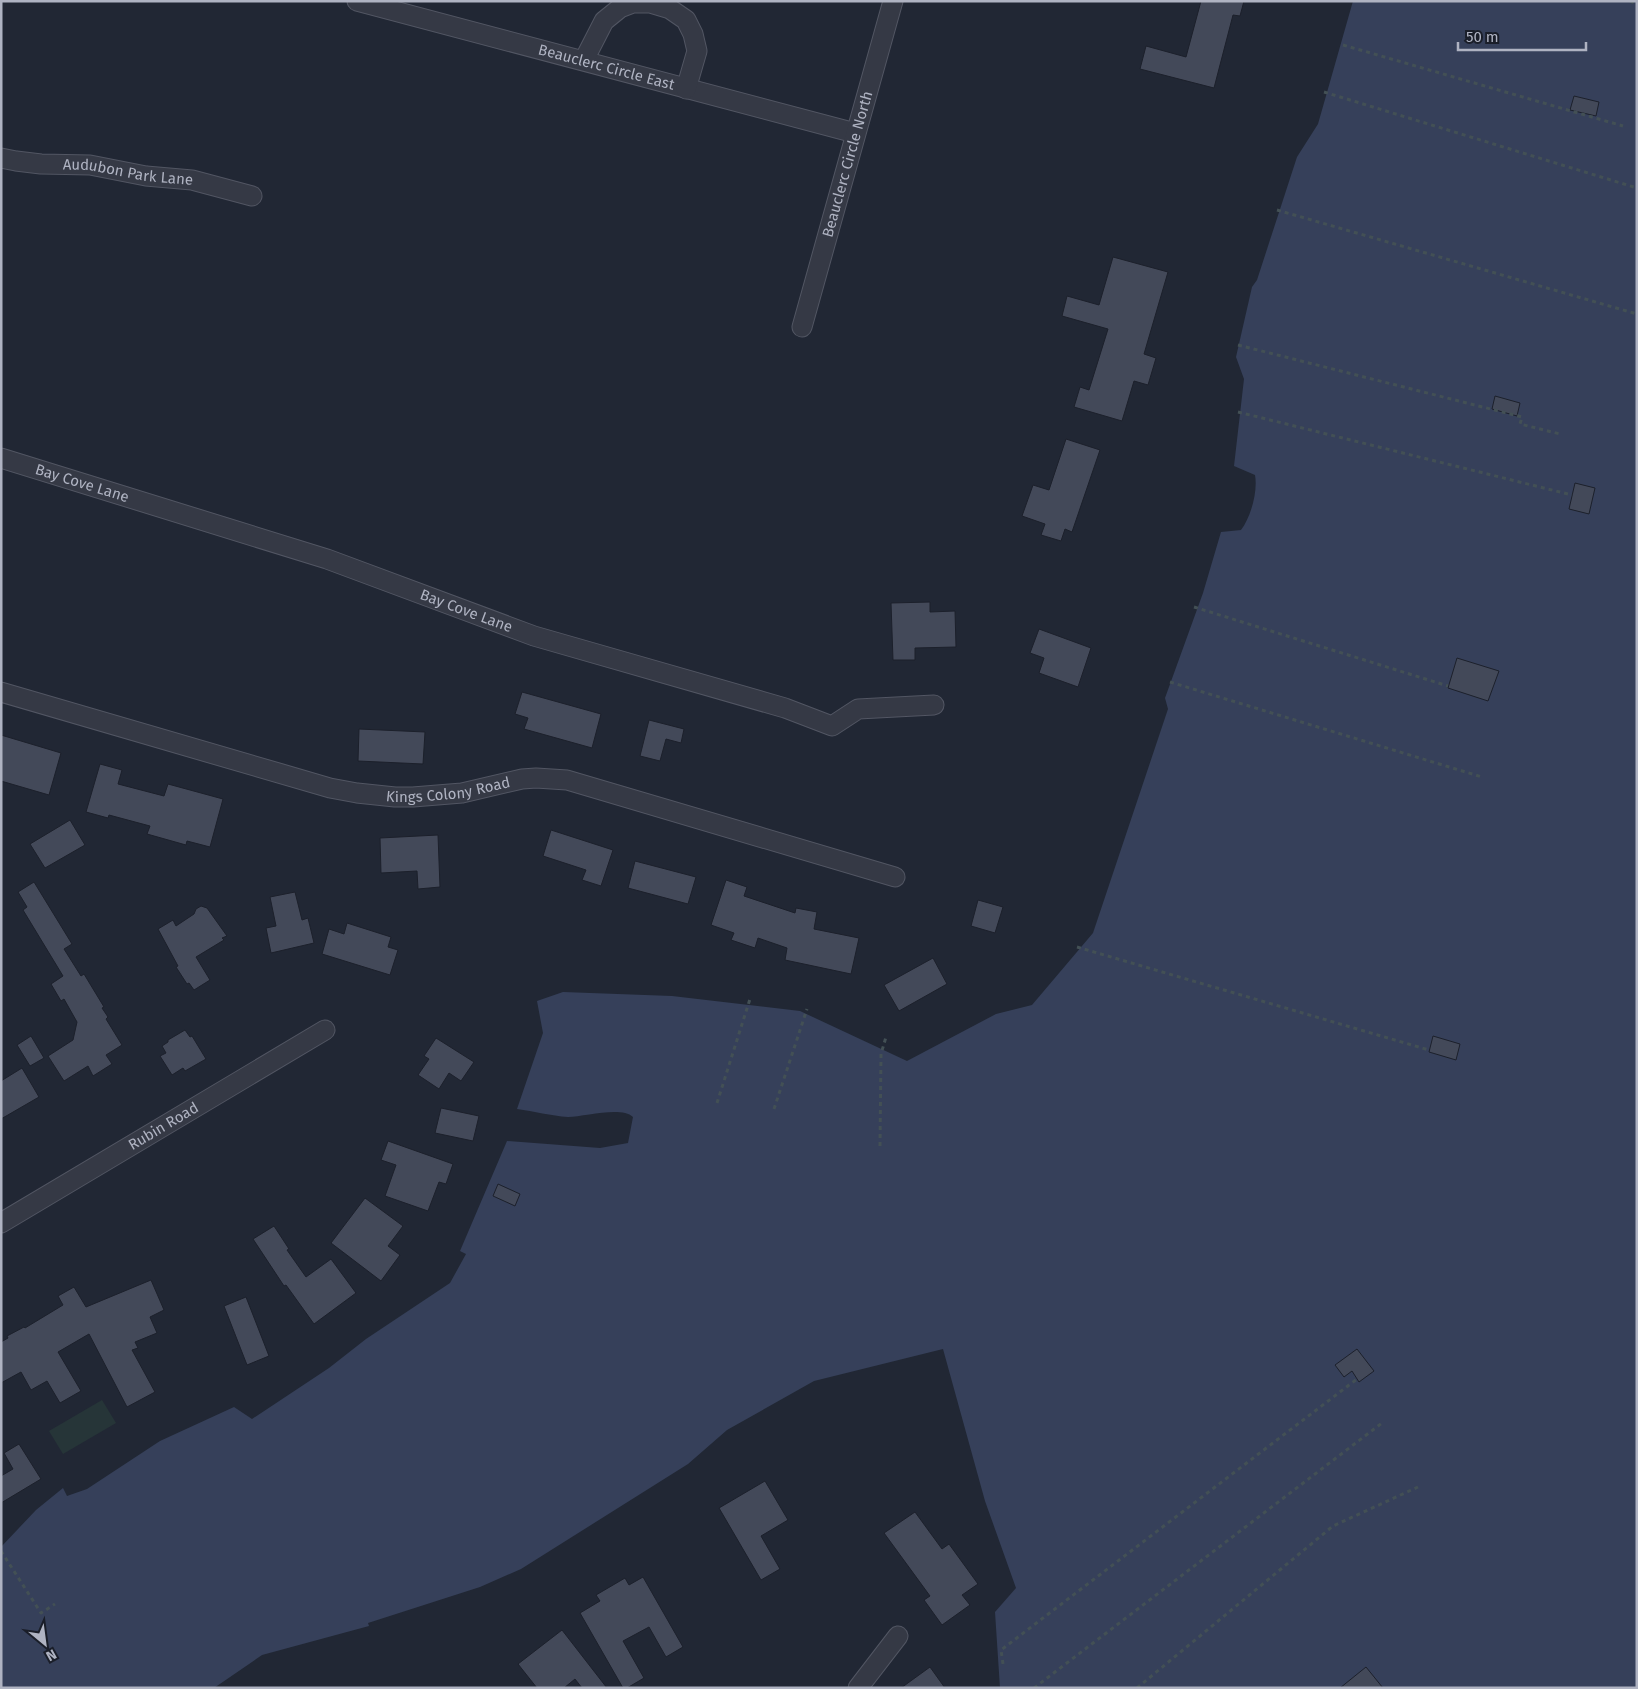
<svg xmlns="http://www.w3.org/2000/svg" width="1638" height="1689" viewBox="0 0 1638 1689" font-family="'Fira Sans',sans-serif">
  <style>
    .green { fill: #263538 }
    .water { fill: #36405a }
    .building { fill: #434959; stroke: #1c202b }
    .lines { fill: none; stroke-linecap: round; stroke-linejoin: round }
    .minor-casing { stroke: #525663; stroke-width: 21 }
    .path { stroke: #435055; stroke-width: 3; stroke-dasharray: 4 4; stroke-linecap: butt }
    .minor { stroke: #353945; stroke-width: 19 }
    .labels { text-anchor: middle; stroke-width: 4; stroke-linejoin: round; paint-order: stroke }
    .street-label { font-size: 15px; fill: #afb3c2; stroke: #1a1e29 }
  </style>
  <rect width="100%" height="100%" fill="#212734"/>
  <path class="green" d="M102,1400L116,1423L63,1454L49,1431Z"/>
  <path class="water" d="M1353,1H1637V1688H1000L995,1612L1016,1588L985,1501L943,1349L814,1381L727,1430L688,1464L521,1569L480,1587L368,1623L369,1626L262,1655L214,1688H1V1547L36,1510L63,1488L67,1496L87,1489L160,1441L234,1407L252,1419L329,1368L366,1339L450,1283L466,1254L460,1251L507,1141L600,1148L628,1143L633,1117C621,1106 584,1117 568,1117C551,1116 534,1111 517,1109L543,1033L537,1001L563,992L672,996L800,1011L907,1061L996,1014L1032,1005L1093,933L1168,709L1165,698L1203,593L1221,532L1241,530C1251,517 1258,491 1255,475L1234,466L1244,379L1236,357L1252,287L1257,280L1297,157L1318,124Z"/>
  <g class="building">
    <path d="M1201,1H1244L1240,16L1233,15L1214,88L1140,69L1146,46L1186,57Z"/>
    <path d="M1574,96L1599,102L1596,116L1570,110Z"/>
    <path d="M1113,257L1168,272L1144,354L1156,358L1148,385L1134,381L1122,421L1074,407L1080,387L1089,390L1108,329L1062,316L1067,296L1099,305Z"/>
    <path d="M1495,396L1520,403L1517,416L1492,409Z"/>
    <path d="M1066,439L1100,450L1072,532L1065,529L1061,541L1041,535L1045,524L1022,516L1033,485L1049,490Z"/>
    <path d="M1575,483L1595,488L1589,514L1569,509Z"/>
    <path d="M930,602V612L955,611L956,647L915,648V660H893L891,603Z"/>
    <path d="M1039,629L1091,648L1078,687L1039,673L1044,658L1030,653Z"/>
    <path d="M1457,658L1499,671L1488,701L1448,688Z"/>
    <path d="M522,692L601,714L592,748L524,729L528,718L515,714Z"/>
    <path d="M649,720L684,729L681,743L666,739L660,761L640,756Z"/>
    <path d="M359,729L425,732L423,764L358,761Z"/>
    <path d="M1,735L61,753L49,795L1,781Z"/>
    <path d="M100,764L122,770L118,784L164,796L168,784L223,799L210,847L187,841L186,845L147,834L150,826L109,815L108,818L86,812Z"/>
    <path d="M70,820L85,845L45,868L30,844Z"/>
    <path d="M551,830L613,850L601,886L582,880L586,870L543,856Z"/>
    <path d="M438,835L440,887L418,889L417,871L381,873L380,838Z"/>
    <path d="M635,861L696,877L688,904L628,888Z"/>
    <path d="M726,880L747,887L744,896L795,913L796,908L817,912L814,929L859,938L851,974L785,960L787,948L758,938L755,948L731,940L734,933L711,925Z"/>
    <path d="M34,882L72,944L64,949L81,976L84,974L104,1007L102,1008L108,1017L106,1019L122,1045L106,1055L112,1064L93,1076L88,1066L64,1081L48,1056L73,1040L77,1022L64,999L61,1001L51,984L63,976L23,910L27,907L18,892Z"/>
    <path d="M295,892L302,920L308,918L314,943L271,953L266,928L276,926L270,897Z"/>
    <path d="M978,900L1003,907L995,933L971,926Z"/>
    <path d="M201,906L207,908L227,936L222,938L224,940L196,957L210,980L194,990L189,983L187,984L176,967L178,966L158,929L173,920L176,926L194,914L196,909Z"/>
    <path d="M347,923L391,937L388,947L398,950L390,975L322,954L329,929L344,934Z"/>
    <path d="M933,958L947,984L899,1011L884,985Z"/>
    <path d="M185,1030L190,1037L192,1036L206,1059L185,1071L183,1068L172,1075L160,1056L166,1053L162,1046L168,1042V1040Z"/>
    <path d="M31,1036L44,1058L30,1066L17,1045Z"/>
    <path d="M1433,1036L1460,1044L1456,1060L1429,1052Z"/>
    <path d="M436,1038L474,1062L461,1081L449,1073L439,1089L418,1075L429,1059L424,1056Z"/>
    <path d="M22,1068L39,1097L1,1119V1081Z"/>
    <path d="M441,1108L479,1116L473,1141L435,1133Z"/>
    <path d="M388,1141L453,1164L446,1184L439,1182L428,1211L385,1196L396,1165L381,1160Z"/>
    <path d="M498,1184L520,1194L515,1206L493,1196Z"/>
    <path d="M365,1198L403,1226L388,1246L400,1255L381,1281L331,1243Z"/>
    <path d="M274,1226L289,1249L287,1250L306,1277L331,1259L356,1293L314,1324L286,1285L284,1286L253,1239Z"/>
    <path d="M151,1280L164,1310L150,1317L157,1333L135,1342L138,1348L132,1350L155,1392L127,1407L89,1334L58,1352L81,1391L60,1403L47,1381L31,1390L21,1372L1,1383V1342L8,1338L7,1336L24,1327L25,1328L63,1305L58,1296L74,1287L86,1307Z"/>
    <path d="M246,1297L269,1356L247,1365L224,1306Z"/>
    <path d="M1357,1349L1374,1371L1359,1382L1352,1371L1344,1377L1335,1365Z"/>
    <path d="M19,1444L41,1479L1,1503V1476L13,1469L4,1453Z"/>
    <path d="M765,1481L788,1520L761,1536L780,1569L761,1580L719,1508Z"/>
    <path d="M915,1512L942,1549L949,1544L978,1584L962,1595L970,1605L942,1625L924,1600L930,1596L884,1533Z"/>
    <path d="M643,1577L683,1647L666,1657L649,1627L623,1641L644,1678L627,1688H623L580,1613L600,1601L596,1595L625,1578L629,1585Z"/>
    <path d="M562,1630L607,1688H582L575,1679L564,1688H537L518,1664Z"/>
    <path d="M930,1667L945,1688H901Z"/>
    <path d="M1366,1667L1383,1688H1340Z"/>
  </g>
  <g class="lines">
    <defs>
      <g id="minor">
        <path id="s1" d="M357,1L855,133"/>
        <path d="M584,60L604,21L620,8L633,3H650L670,9L686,20L693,34L697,51L686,89"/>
        <path id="s2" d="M1,158L16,161L41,164L90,165L146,176L192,180L252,196"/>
        <path id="s3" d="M802,327L893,1"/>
        <path id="s4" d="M1,458L327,559L534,636L785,708L832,726L858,709L934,705"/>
        <path id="s5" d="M1,692L330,788L357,793L395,797H413L462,793L522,779L536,778L567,780L895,877"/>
        <path id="s6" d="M1,1223L325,1030"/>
        <path d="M858,1688L898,1636"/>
      </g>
    </defs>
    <use href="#minor" class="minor-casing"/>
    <g class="path">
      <path d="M1630,1L1635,3"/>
      <path d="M1343,45L1623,126"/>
      <path d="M1324,92L1637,188"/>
      <path d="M1277,210L1637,314"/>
      <path d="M1238,345L1522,417L1520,424L1560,434"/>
      <path d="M1238,412L1572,495"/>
      <path d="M1194,607L1448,686"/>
      <path d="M1170,682L1482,777"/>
      <path d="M1077,947L1429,1050"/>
      <path d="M717,1103L750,999"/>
      <path d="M774,1109L807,1009"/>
      <path d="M880,1146L881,1054L886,1037"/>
      <path d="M1,1551L41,1613L55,1604"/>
      <path d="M1003,1664L1001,1650L1357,1379"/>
      <path d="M1034,1688L1382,1423"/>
      <path d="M1137,1688L1333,1526L1418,1487"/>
    </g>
    <use href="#minor" class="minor"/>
  </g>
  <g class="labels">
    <g class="street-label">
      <text dy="5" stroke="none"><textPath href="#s1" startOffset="258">Beauclerc Circle East</textPath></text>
      <text dy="5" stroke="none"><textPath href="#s3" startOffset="169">Beauclerc Circle North</textPath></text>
      <text dy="5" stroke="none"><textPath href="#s2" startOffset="128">Audubon Park Lane</textPath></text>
      <text dy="5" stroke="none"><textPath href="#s4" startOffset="85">Bay Cove Lane</textPath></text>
      <text dy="5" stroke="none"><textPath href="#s4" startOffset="490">Bay Cove Lane</textPath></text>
      <text dy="5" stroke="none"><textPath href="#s5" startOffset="462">Kings Colony Road</textPath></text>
      <text dy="5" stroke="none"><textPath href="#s6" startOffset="189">Rubin Road</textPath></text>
    </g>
  </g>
  <rect width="1638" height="1689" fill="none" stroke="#afb3c2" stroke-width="5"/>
  <g transform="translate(45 1644) rotate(151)" stroke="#1a1e29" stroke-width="4" paint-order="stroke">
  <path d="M0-4L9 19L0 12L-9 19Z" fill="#afb3c2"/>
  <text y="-8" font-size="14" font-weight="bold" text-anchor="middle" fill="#afb3c2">N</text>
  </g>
  <path d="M1458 42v8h128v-8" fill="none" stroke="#afb3c2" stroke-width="2.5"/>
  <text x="1466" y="42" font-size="15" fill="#afb3c2" stroke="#1a1e29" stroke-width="4" paint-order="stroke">50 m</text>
</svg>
